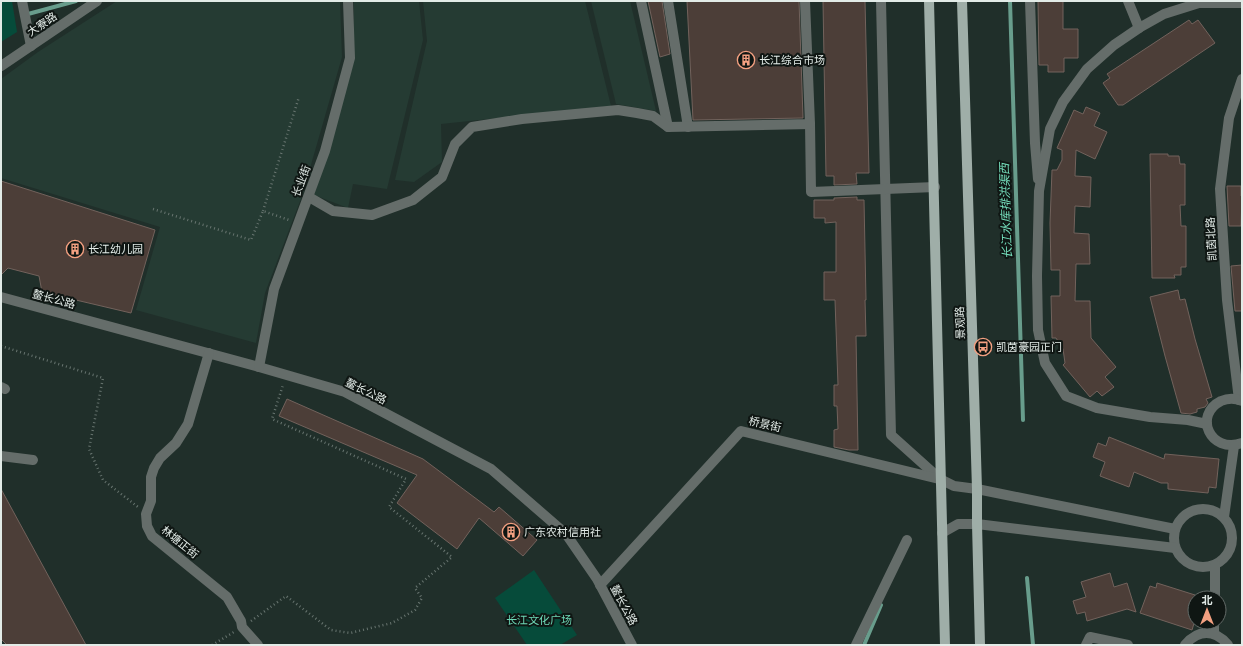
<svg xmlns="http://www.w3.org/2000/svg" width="1243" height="646" viewBox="0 0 1243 646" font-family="'PT Sans','Noto Sans SC',sans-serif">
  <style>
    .built { fill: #253b33 }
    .green { fill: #064b3a }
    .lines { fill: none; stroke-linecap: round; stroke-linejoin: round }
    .stream { stroke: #689d8c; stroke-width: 4 }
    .building { fill: #4c3e38; stroke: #72625c }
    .path { stroke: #687570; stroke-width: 2.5; stroke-dasharray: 1 3; stroke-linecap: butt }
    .minor { stroke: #656d6a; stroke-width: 10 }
    .major { stroke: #9faea8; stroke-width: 10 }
    .labels { text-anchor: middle; stroke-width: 4; stroke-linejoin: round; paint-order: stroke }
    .street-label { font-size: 11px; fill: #e2ebe7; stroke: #0f1613 }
    .poi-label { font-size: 11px; fill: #e2ebe7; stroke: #0f1613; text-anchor: start }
    .park-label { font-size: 11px; fill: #6dd7b5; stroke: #0f1613 }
    .water-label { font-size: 12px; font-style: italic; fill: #75debc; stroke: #0f1613 }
  </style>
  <rect width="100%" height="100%" fill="#202f2a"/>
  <g class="built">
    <path d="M117,1H340L342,57L302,196L265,293L256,343L136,310L160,227L1,178V79L38,52Z"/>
    <path d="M354,1H419L423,40L387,189L353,184L348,208L314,195L354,61Z"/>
    <path d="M423,1H585L611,106L441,124L442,162L414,182L395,180L427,41Z"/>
    <path d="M591,1H630L656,111L616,104Z"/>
  </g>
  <g class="green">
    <path d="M1,1H12L17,32L1,42Z"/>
    <path d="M534,570L577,635L560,645H527L495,598Z"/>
  </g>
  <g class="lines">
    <g class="stream">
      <path d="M1010,1L1023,420"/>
      <path d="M28,14L76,1"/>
      <path d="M1027,578L1033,645"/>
      <path d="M864,645L881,605"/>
    </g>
  </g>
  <g class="building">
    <path d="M648,1H662L670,54L660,57Z"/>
    <path d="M687,1H799L803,118L693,120Z"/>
    <path d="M823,1H865L869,173H856L857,184L834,185V176H826Z"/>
    <path d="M1038,1H1063V29H1078V58H1064V72H1048V65H1039Z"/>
    <path d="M1189,20L1192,24L1198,20L1215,43L1123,105H1118L1103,83L1110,78L1107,74Z"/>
    <path d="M1086,107L1100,113L1094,126L1107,132L1095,159L1076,150L1075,176L1091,177L1090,207L1075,206L1074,233L1089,234L1090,264H1076L1075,301H1090L1091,338L1116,367L1105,377L1114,387L1102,396L1097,391L1090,397L1063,365L1065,363L1063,349L1056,338H1052L1051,296H1060V270H1051L1050,223L1052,170H1057L1062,160V150L1057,148L1074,110L1083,114Z"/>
    <path d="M1150,154H1168V156H1179L1180,164H1185V205H1180L1181,226H1186V267H1181V275H1174L1175,278H1152Z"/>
    <path d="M1,181L155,230L131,313L42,292L39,276L8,268L1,275Z"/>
    <path d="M1227,186H1241V196H1242L1241,226H1229Z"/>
    <path d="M857,197V200H864L866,300H865L866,336H856L858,450H849L834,447V430L838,429L837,406H834V385H838L835,300H824V272H836V222L825,223V218H814V200H834V198Z"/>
    <path d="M1242,265V311H1235L1231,266Z"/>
    <path d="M1178,290L1180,300L1185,299L1195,339L1212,397L1206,399L1208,403L1205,407L1197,409V412L1190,414L1181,413L1165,356L1150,297Z"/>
    <path d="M287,399L423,459L494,512L499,507L537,540L523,556L479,518L457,549L397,503L417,475L279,416Z"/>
    <path d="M1109,437L1164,459L1165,454L1219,459L1216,488L1209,487L1208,493L1168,489V483H1161L1134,472L1129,487L1100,476L1105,462L1093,457L1098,443L1106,446Z"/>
    <path d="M1,489L86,645H7L1,639Z"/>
    <path d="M1110,573L1114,587L1127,583L1136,612L1127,609L1087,621L1085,612L1077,614L1073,601L1086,597L1081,582Z"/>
    <path d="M1157,583L1195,595V620L1192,630L1140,613L1150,586L1156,588Z"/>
  </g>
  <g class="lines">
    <g class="path">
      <path d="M153,209L251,240L263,211L289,220"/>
      <path d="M263,211L299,97"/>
      <path d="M1,346L103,378L89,449L103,480L138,507"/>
      <path d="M251,621L286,596L331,630L350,633L392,623L415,610L422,598L415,588L452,557L389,507L406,479L272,419L283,385"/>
      <path d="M212,645L234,632"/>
    </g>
    <g class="minor">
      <path d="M22,1L31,46"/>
      <path d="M641,1L668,127"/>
      <path d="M668,1L688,127"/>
      <path d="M881,1L891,435L940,479L954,486L977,489L1175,529"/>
      <path d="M1030,1L1035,143L1038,179"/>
      <path d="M1128,1L1139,28"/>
      <path d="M1,66L97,1"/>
      <path d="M810,124L811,192L935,187"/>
      <path d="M309,197L333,211L372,215L413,200L442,177L455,144L472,127L522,119L618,110L637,113L653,116L668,127L810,124L805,1"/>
      <path d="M1,297L259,367L345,392L491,469L566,534L597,579L632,645"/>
      <path d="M209,353L188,424L176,443L160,458L154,468L151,477V501L146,514L147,526L152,536L227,597L241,621L242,627L258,645"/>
      <path d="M259,367L274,289L325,151L350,58L348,1"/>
      <path d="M1,387L5,389"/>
      <path d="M1239,400L1227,300L1220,189L1229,118L1242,79"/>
      <path d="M1242,401C1235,398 1228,398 1221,401C1193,415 1210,454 1242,443"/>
      <path d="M1207,424L1188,420L1150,417L1097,408L1066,396L1045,363L1038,330L1037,276L1039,191L1050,129L1063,102L1087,69L1114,45L1139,28L1164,14L1199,3H1242"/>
      <path d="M1,456L33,460"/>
      <circle cx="1203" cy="538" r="29"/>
      <path d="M1224,517L1234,446"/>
      <path d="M942,533L958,524H977L1175,548"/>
      <path d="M600,585L741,431L939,479"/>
      <path d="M1215,598V565"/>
      <path d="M1214,634V622"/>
      <path d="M856,645L907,540"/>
      <path d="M1086,645L1090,637L1128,645"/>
      <path d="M1185,645C1198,629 1215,629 1228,645"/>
    </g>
    <g class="major">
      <path d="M929,1C936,216 938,430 945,645"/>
      <path d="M962,1L977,489V524L980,645"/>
    </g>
  </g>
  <defs>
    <symbol id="building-ring" viewBox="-11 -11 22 22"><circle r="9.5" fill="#0f1613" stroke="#f3a081" stroke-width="1.5"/><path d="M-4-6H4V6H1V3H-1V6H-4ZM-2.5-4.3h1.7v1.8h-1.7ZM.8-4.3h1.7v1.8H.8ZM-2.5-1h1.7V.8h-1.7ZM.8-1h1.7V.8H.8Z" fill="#f3a081"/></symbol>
    <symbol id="bus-ring" viewBox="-11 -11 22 22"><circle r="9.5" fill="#0f1613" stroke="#f3a081" stroke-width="1.5"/><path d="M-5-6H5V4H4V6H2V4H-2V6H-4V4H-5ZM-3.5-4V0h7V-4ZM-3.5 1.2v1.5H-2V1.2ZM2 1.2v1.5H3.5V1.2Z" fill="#f3a081"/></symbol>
  </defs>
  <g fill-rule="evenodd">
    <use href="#building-ring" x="736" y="50" width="20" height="20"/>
    <use href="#building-ring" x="65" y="239" width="20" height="20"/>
    <use href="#bus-ring" x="973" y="337" width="20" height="20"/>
    <use href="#building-ring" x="501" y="522" width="20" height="20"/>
  </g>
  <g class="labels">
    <g class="street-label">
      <text transform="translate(42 24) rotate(-34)" y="4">大寮路</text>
      <text transform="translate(301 181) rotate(-70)" y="4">长业街</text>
      <text transform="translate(1211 239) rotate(-93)" y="4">凯茵北路</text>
      <text transform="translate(54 299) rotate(15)" y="4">鳌长公路</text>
      <text transform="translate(960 323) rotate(-92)" y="4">景观路</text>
      <text transform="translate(366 391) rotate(26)" y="4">鳌长公路</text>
      <text transform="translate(765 424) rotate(13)" y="4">桥景街</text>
      <text transform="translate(180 542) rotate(39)" y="4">林塘正街</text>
      <text transform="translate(624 605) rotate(62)" y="4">鳌长公路</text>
    </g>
    <g class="poi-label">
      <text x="759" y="64">长江综合市场</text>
      <text x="88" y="253">长江幼儿园</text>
      <text x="996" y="351">凯茵豪园正门</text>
      <text x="524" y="536">广东农村信用社</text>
    </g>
    <g class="park-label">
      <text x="539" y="624">长江文化广场</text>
    </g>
    <g class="water-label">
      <text transform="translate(1006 211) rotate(-92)" y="4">长江水库排洪渠西</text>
    </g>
  </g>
  <rect width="1243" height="646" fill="none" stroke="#e2ebe7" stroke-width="4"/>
  <g transform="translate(1207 610)"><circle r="19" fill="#0f1613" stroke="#636b68"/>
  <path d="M0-3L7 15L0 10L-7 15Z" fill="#f3a081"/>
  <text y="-6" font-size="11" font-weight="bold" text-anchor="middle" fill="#e2ebe7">北</text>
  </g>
</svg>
